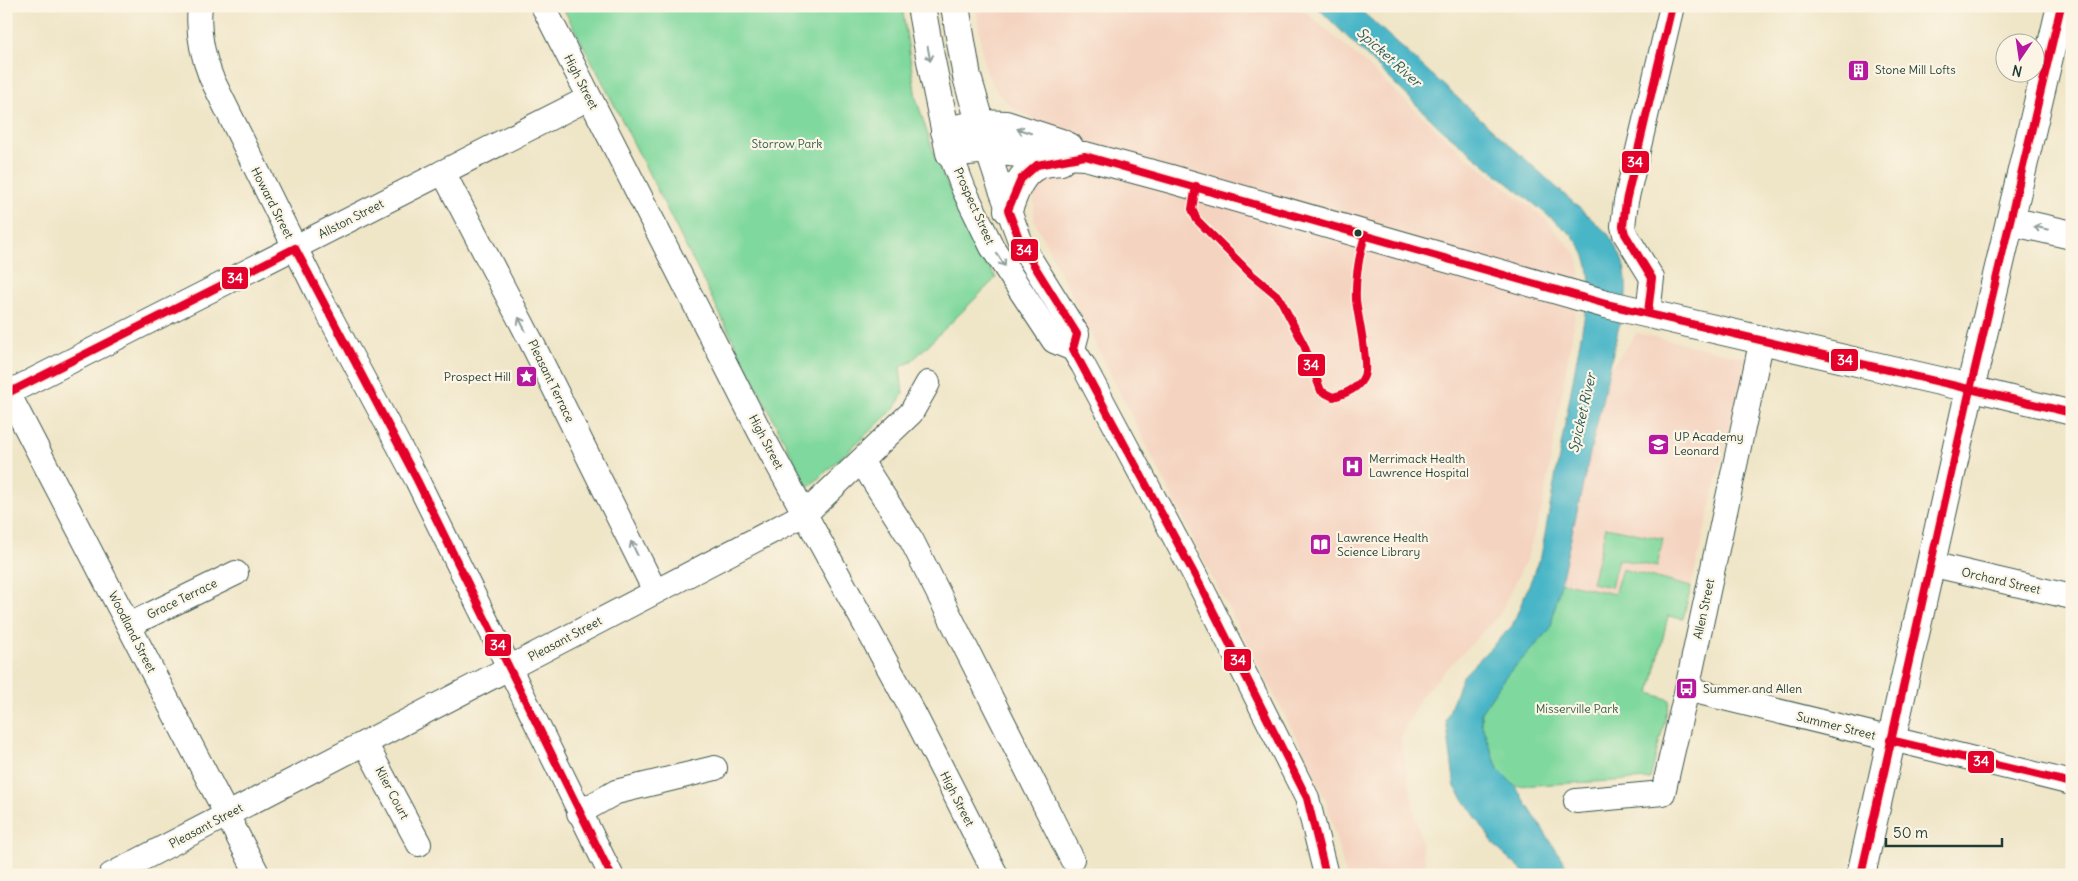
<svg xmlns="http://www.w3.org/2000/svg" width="2078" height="881" viewBox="0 0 2078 881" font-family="Delius,sans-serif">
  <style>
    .built { fill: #f4d3c0 }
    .green { fill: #7fd89d; stroke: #4f8a68 }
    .water { fill: #4ab6c7; stroke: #347a7e }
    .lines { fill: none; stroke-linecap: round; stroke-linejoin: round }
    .minor-casing { stroke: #3e564a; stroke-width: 26 }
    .major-casing { stroke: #3e564a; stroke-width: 30 }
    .minor { stroke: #fff; stroke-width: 24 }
    .major { stroke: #fff; stroke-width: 28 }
    .bus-1-casing { stroke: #fcf5e5; stroke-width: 11 }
    .bus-1 { stroke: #e4002b; stroke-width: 8 }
    .oneway { stroke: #8f9e9a }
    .bus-dot { fill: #1f3d34; stroke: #fcf5e5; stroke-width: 2 }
    .labels { text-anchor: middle; stroke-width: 4.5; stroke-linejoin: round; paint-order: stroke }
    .poi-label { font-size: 12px; fill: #1f3d34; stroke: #fcf5e5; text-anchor: start }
    .street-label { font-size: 12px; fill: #1f3d34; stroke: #fcf5e5 }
    .park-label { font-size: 12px; fill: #325c49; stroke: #fcf5e5 }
    .water-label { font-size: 14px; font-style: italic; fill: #2a5b59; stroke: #fcf5e5 }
    .line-badge { stroke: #fcf5e5; stroke-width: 2 }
    .badge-label { font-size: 14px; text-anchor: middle; font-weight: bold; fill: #fff }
  </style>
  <rect width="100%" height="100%" fill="#fcf5e5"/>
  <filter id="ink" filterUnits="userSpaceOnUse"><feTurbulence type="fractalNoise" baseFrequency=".02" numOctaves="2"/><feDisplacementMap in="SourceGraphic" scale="10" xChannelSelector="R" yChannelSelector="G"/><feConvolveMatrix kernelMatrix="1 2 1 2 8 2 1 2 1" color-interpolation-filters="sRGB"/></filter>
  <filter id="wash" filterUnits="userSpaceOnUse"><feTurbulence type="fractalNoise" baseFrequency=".0096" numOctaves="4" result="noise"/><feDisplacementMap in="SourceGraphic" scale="20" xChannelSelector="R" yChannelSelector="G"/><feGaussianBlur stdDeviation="1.12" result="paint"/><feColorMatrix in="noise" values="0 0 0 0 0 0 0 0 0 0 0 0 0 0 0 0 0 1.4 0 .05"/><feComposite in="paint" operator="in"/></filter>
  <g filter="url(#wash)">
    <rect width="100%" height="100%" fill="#efe5c7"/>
    <g class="built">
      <path d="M976,6H1288L1306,12L1358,57L1461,152L1546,220L1577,255L1580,272L1574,323L1543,504L1527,558L1499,615L1422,695L1400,739L1428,875H1346L1326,801L1302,748L1206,565L1034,220L1033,119L1017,111L999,95L985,70Z"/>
      <path d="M1637,333L1746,358L1691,587L1622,569L1614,594L1560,582L1607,373Z"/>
    </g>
    <g class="green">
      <path d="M562,6H902L916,98L936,160L973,240L996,278L911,362L900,367L903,394L894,409L808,488L597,71Z"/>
      <path d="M1606,527L1663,539L1657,567L1618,559L1611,587L1592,583Z"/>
      <path d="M1622,569L1691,587L1683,619L1668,616L1650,693L1670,700L1650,779L1515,786L1498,769L1481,723V712L1505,677L1550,630L1560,582L1614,594Z"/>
    </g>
    <path class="water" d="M1316,6H1356L1608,234C1623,256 1627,269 1626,295L1550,630L1505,677L1481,712V723L1498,769L1515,786L1565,864L1579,875H1527L1497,848L1455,787L1446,720L1462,677L1512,626L1541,556L1590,286C1589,263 1586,252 1571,234L1440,128Z"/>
  </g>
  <g filter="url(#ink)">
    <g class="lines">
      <defs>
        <g id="minor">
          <path d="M200,6C197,32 202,54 211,77L317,292L417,480L611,875"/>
          <path d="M543,6L760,432L913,712L996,875"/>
          <path d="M987,149L997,179L1022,246L1077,334L1073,349"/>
          <path d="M950,153L964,190L992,247L1054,341L1073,349L1083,365L1198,581L1307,798L1326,875"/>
          <path d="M443,172L531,341L655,591"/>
          <path d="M1648,313L1652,278L1625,234L1623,226L1626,201L1672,6"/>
          <path d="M1970,388L2072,413"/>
          <path d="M6,389L258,875"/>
          <path d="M6,394L589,98"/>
          <path d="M861,461L912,541L1072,859"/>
          <path d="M1930,564L2072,597"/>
          <path d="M129,625L236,573"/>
          <path d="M1687,689L2072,783"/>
          <path d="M365,743L419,844"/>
          <path d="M1576,801L1663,793L1687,689L1762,339"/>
          <path d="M579,813L616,792L715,768"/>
          <path d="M111,875L805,514L911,413L928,383"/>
        </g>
        <g id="major">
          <path d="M921,6L930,56L950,153L987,149L1018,153L1085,156L1171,179L1606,304L1970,388"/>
          <path d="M955,6L967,77L986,142"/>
          <path d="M945,131L981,124L1006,125L1061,143L1069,147"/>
          <path d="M1008,210C1014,194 1020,174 1036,166C1043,162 1053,162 1061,161"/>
          <path d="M2010,221L2072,235"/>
          <path d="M1861,875L1968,398L2061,6"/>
        </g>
      </defs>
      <use href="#minor" class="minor-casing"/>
      <use href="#major" class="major-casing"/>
      <use href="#minor" class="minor"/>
      <use href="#major" class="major"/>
      <defs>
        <g id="bus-1">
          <path d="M1196,186L1192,209L1197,220L1250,273L1279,297L1304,345L1321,391L1333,397C1345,394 1359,389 1364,376C1369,363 1358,318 1356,300C1355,277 1359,256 1365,235"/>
          <path d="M1648,313L1652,278L1625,234L1623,226L1626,201L1672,6"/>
          <path d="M6,394L295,248L417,480L611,875"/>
          <path d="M1890,740L2072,783"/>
          <path d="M1326,875L1307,798L1198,581L1073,349L1077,334L1022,246L1008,210L1021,179L1037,165L1085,156L1606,304L2072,413"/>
          <path d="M1861,875L1968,398L2061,6"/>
        </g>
      </defs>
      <use href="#bus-1" class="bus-1-casing"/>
      <use href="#bus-1" class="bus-1"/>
    </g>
    <defs><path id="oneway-shaft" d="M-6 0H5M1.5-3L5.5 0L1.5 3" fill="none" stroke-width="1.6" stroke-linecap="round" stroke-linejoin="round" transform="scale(1.25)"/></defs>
    <g class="oneway">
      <use href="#oneway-shaft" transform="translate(929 54) rotate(80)"/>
      <use href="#oneway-shaft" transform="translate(1024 131) rotate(-162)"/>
      <use href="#oneway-shaft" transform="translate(2041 228) rotate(-167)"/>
      <use href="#oneway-shaft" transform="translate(1001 260) rotate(57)"/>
      <use href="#oneway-shaft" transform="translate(522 324) rotate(-117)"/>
      <use href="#oneway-shaft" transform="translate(634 548) rotate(-116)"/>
    </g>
  </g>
  <defs>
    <symbol id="building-square" viewBox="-11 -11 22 22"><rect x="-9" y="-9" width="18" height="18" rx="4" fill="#b5179e" stroke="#fcf5e5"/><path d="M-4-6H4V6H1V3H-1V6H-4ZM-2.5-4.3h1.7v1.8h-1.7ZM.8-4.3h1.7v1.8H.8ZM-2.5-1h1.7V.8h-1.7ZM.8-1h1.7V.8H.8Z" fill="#fff"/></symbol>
    <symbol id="sight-square" viewBox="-11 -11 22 22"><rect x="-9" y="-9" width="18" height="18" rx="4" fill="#b5179e" stroke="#fcf5e5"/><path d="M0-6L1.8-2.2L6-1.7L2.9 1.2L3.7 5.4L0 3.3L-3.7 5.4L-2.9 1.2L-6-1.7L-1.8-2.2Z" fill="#fff"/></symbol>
    <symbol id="school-square" viewBox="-11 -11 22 22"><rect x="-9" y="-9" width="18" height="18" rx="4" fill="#b5179e" stroke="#fcf5e5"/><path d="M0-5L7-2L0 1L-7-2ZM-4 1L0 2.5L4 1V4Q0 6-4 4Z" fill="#fff"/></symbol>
    <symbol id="hospital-square" viewBox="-11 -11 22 22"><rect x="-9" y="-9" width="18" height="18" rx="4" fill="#b5179e" stroke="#fcf5e5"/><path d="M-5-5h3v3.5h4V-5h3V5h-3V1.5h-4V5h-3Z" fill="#fff"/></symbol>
    <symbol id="library-square" viewBox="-11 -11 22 22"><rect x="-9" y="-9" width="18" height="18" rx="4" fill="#b5179e" stroke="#fcf5e5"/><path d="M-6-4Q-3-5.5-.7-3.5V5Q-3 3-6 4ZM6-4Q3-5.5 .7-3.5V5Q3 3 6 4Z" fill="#fff"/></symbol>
    <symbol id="bus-square" viewBox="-11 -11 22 22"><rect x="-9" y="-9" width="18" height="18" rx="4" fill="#b5179e" stroke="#fcf5e5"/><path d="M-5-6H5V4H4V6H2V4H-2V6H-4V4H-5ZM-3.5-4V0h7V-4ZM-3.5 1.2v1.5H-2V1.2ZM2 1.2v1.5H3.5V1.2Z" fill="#fff"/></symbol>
  </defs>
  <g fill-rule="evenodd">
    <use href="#building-square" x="1846" y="58" width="25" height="25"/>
    <use href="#sight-square" x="514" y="364" width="25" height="25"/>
    <use href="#school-square" x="1646" y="432" width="25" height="25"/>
    <use href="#hospital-square" x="1340" y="454" width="25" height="25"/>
    <use href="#library-square" x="1308" y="532" width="25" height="25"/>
    <use href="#bus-square" x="1674" y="676" width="25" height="25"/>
  </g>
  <circle class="bus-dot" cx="1358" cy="233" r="4.5"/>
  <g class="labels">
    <g class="poi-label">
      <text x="1875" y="74">Stone Mill Lofts</text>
      <text x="511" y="381" text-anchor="end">Prospect Hill</text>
      <text x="1674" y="441">UP Academy<tspan x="1674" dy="14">Leonard</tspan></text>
      <text x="1369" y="463">Merrimack Health<tspan x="1369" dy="14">Lawrence Hospital</tspan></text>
      <text x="1337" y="542">Lawrence Health<tspan x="1337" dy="14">Science Library</tspan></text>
      <text x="1703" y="693">Summer and Allen</text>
    </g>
    <g class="street-label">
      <text transform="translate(581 82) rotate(63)" y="4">High Street</text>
      <text transform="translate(272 203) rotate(63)" y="4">Howard Street</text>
      <text transform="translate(974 206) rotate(66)" y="4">Prospect Street</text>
      <text transform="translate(351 219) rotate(-27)" y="4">Allston Street</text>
      <text transform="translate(551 381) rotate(64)" y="4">Pleasant Terrace</text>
      <text transform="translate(766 442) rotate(62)" y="4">High Street</text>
      <text transform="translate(2001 581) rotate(13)" y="4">Orchard Street</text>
      <text transform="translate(182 599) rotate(-26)" y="4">Grace Terrace</text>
      <text transform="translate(1704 609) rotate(-78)" y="4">Allen Street</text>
      <text transform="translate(132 632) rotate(63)" y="4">Woodland Street</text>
      <text transform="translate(565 639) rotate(-28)" y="4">Pleasant Street</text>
      <text transform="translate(1836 726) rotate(14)" y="4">Summer Street</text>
      <text transform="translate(392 793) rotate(62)" y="4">Klier Court</text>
      <text transform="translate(957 799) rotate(63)" y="4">High Street</text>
      <text transform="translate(206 826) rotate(-28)" y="4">Pleasant Street</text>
    </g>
    <g class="park-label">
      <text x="787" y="148">Storrow Park</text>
      <text x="1577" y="713">Misserville Park</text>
    </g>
    <g class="water-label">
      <text transform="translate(1389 57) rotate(42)" y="5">Spicket River</text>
      <text transform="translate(1582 413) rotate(-77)" y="5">Spicket River</text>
    </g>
  </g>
  <g class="line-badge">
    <rect x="1621" y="150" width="29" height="24" rx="5" fill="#e4002b"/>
    <rect x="1010" y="238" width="29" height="24" rx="5" fill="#e4002b"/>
    <rect x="221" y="266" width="28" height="24" rx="5" fill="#e4002b"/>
    <rect x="1830" y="348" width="29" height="24" rx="5" fill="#e4002b"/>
    <rect x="1297" y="353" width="29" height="24" rx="5" fill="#e4002b"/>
    <rect x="484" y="633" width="28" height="24" rx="5" fill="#e4002b"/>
    <rect x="1223" y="648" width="29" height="24" rx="5" fill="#e4002b"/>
    <rect x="1967" y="750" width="28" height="24" rx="5" fill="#e4002b"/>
  </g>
  <g class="badge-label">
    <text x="1635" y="167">34</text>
    <text x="1024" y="255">34</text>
    <text x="235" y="283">34</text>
    <text x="1845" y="365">34</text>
    <text x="1311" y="370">34</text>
    <text x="498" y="650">34</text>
    <text x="1238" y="665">34</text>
    <text x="1981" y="766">34</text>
  </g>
  <rect width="2078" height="881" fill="none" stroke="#fcf5e5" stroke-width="25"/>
  <g transform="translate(2020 58) rotate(193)"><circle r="24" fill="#fcf5e5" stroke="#a4ab9e"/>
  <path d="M0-4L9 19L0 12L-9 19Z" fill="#b5179e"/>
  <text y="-8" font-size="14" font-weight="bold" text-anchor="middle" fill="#1f3d34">N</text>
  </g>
  <path d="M1886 838v8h116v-8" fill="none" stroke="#1f3d34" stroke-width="2.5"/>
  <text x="1893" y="838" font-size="15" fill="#1f3d34" stroke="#fcf5e5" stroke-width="4" paint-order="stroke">50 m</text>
</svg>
